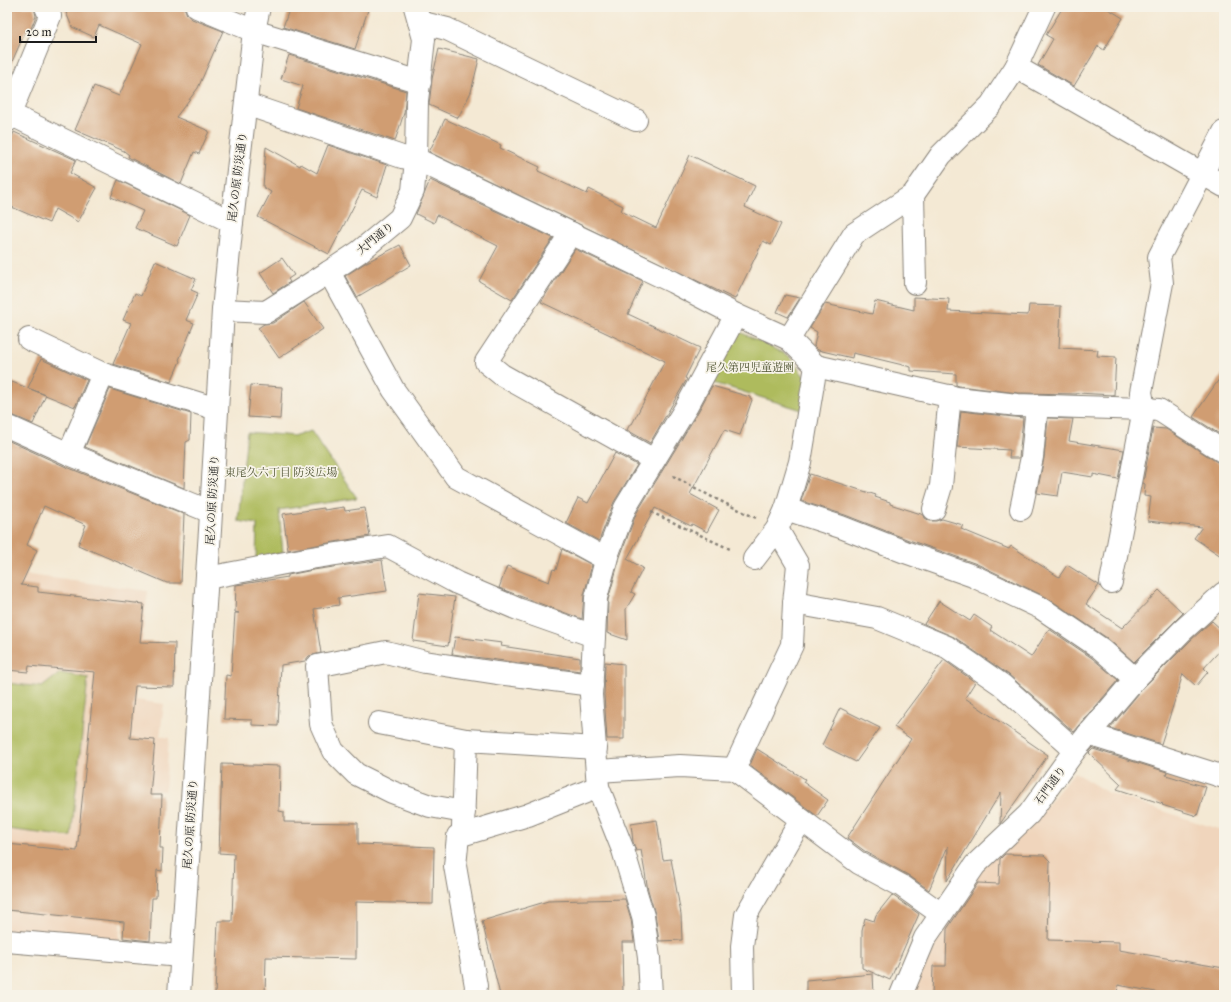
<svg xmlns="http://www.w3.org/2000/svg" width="1231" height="1002" viewBox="0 0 1231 1002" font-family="'IM FELL Great Primer','Noto Serif JP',serif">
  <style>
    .built { fill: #f0d5bc }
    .green { fill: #aebb5d; stroke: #656c3c }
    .building { fill: #d09d72 }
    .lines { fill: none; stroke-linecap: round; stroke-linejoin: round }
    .minor-casing { stroke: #888278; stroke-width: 24 }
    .path { stroke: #888278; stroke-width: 2.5; stroke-dasharray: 3 3; stroke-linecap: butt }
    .minor { stroke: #fff; stroke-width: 22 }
    .labels { text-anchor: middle; stroke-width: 3.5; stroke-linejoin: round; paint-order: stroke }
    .street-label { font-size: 11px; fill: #1c1c1c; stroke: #f7f3e8 }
    .park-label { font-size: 11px; fill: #4f5433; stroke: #f7f3e8 }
  </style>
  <rect width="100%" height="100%" fill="#f7f3e8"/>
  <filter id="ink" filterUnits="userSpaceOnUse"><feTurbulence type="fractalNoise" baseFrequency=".025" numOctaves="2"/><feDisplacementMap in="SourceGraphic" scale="8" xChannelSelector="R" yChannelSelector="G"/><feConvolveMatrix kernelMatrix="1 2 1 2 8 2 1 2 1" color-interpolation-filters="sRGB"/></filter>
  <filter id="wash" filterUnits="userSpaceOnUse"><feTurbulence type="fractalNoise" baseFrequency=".012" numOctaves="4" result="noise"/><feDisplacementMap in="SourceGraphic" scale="16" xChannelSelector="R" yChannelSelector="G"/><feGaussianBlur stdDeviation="0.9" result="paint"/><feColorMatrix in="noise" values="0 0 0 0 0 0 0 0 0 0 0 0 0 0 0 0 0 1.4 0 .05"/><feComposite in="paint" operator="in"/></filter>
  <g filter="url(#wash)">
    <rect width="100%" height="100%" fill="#f4e9d4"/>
    <g class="built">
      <path d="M7,572L148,591L135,700L164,704L160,736L169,738L165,791L129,788L119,944L7,935Z"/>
      <path d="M1074,772L1108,793L1218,829L1224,830V995H906L930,939L982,866L1033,823Z"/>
    </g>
    <g class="green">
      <path d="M738,331L789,356L807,380L802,410L711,382Z"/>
      <path d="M311,431L357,498L279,510L283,553L256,559L257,524L238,521L247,432L296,436Z"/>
      <path d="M60,673L88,678L71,837L7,829V683L42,687Z"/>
    </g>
    <g id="blocks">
      <g class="building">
        <path d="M7,7H34L36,16L30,31L26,30L7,73Z"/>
        <path d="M60,7H181L185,9L187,15L192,19L223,31L198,88L176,117L209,131L199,154L194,152L181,184L128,157L129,155L124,151L75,130L94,86L119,96L142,44L99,25L94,37L72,27L65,10Z"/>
        <path d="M290,7H369L355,49L283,27Z"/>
        <path d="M1063,7H1105L1123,18L1104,50L1098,46L1074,86L1038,65L1053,39L1046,35Z"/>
        <path d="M439,49L479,59L471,92L458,118L429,105L432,79Z"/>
        <path d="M289,55L406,91L404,113L395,141L296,108L303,86L281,79Z"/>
        <path d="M445,119L501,145L500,148L540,167L538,171L587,194L589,189L623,206L621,211L656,228L690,155L755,186L745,207L781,224L771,245L763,241L735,299L429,152Z"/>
        <path d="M14,132L76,160L70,173L97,188L78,222L55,209L49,223L7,205V148Z"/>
        <path d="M328,145L387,165L377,197L362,190L329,254L258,217L271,192L263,187L266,147L300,166L301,164L317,173Z"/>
        <path d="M118,180L190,215L177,246L135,228L143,211L111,197Z"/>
        <path d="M430,180L553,238L512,300L479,281L498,246L437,215L434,223L416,214Z"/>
        <path d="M400,245L411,265L357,297L345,276L365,263Z"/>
        <path d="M575,249L643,281L628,314L700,348L685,378L687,379L650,443L627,430L630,424H632L665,361L541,302Z"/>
        <path d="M282,258L294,275L288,279L290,282L273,293L260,273Z"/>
        <path d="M155,261L196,279L191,290L198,293L186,320L194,323L179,360L180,361L171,382L113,364L131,323L123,320L135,293L141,296Z"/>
        <path d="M785,295L800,298L788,317L777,312Z"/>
        <path d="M914,297L949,299L948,311L1028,315L1029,305L1061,306L1059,348L1098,350L1097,356L1116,357L1114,395L1077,393V394L1018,393L959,386L956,385V374L911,371V367L853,353L852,358L818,350L814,346L817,332L810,328L825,304L872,314L875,301L914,310Z"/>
        <path d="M304,302L323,329L279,358L258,328L264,324L273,323Z"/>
        <path d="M41,359L87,380L75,407L28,388Z"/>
        <path d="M1224,372V437L1193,417Z"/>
        <path d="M12,382L46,395L33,424L12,415L7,414V394Z"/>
        <path d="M251,385L282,387L280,419L248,417Z"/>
        <path d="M712,386L750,397V399L752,400L740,435L724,430L690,494L719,510L707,532L692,524L691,526L655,508L627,559L643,568L631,592L635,594L626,609L627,640L607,633L608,600L620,557L636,514L698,412Z"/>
        <path d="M110,389L191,414L190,440L186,442L184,488L85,447Z"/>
        <path d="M961,411L1023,418L1019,458H1009L1010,450L957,447Z"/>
        <path d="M1048,418L1073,419L1069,441L1124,450L1118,479L1093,474V477L1062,472L1058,496L1037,493L1044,458Z"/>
        <path d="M1153,428L1166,429L1217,462L1224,464V558L1194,538L1202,527L1148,521L1151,497L1144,496L1145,484L1143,483Z"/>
        <path d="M7,440L64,466L184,514L181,583H167L78,545L86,525L44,506L27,545L37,550L21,585L38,587V592L144,604L140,642L175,643L174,687L135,686L130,738L155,740L150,795H162L160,848H163L162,871L157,870L156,898H152L150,941L123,938L124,922L7,910V844L77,851L95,672L29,666L28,672L7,670Z"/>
        <path d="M615,453L637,465L614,502L599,541L566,523L578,498L588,503Z"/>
        <path d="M810,474L876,495L875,497L890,502V504L924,515L925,518L930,521H936L942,519L963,525L961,529L1009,549L1011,546L1059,577L1067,565L1099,585L1086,604L1122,628L1159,590L1183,613L1134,662L1107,638L1046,597L977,564L909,540L845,515L801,501Z"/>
        <path d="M344,507L345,511L365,508L370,536L288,550L283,514L324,508V510Z"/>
        <path d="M562,549L592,565L584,595L582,619L525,598L499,588L507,566L549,582L553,569L556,570Z"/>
        <path d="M382,560L387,591L338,598L339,605L314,609L321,653L309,656L305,661L281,665L278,726L252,725V720L224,719L226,675L231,676L235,613H239L235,612L236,585L288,577V575L313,570Z"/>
        <path d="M419,593L455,597L448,646L413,641Z"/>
        <path d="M939,601L970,621L974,615L992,627L990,630L1031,657L1049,629L1092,658L1118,680L1074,732L1009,675L954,637L924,624Z"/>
        <path d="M1212,621L1224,632V646L1204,668L1208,672L1196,686L1183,674L1161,744L1110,728L1144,687L1191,640Z"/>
        <path d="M455,637L502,643L501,646L580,658V671L452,654Z"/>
        <path d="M944,660L975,682L965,698L1048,755L1000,824L1001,792L947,881L948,846L929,890L908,875L866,852L847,838L911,739L894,727Z"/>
        <path d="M605,662L624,664V739H607L604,695Z"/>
        <path d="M840,708L880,728L856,762L822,745Z"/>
        <path d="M757,749L805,779L803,782L828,800L817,816L750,765Z"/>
        <path d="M1093,749L1167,772L1166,775L1206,787L1197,816L1162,805L1163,804L1117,789L1121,784L1089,753Z"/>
        <path d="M222,764L280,766L279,811L284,812V822L358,823V844L434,847L433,904L356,902V959L266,957L265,995H215L218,921H232L234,854L219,853Z"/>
        <path d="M657,820L663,860L671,859L681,914L682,940L659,941L655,914L648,890L641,850L636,851L633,842L631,824Z"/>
        <path d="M1005,854L1044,855L1050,861L1048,940L1119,942V950L1224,968V995H1172L1118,985L1117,995H932L933,966H946L947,929L978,883L999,884L1000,859Z"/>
        <path d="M892,895L919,914L890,980L862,968V930L865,918L874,921L876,915Z"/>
        <path d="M625,899L631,919L634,942H622L623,995H500L482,921L548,901Z"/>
        <path d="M873,974L874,995H806V980Z"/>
      </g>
    </g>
  </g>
  <g filter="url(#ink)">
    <use href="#blocks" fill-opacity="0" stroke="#888278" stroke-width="1"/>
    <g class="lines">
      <defs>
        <g id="minor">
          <path d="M197,7L254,31L420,82"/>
          <path d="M419,22L447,29L636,120"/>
          <path d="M1016,67L1224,186"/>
          <path d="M246,104L402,157L416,159L673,282L736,315L789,339L816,366L957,398L1017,405L1144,409L1159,410L1224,452"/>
          <path d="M10,114L232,222"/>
          <path d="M7,121L50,16L46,7"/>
          <path d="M913,195L915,283"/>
          <path d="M571,233L486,362L502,375L654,460"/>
          <path d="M329,272L393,389L456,477L606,559"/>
          <path d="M223,310L266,312L329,272L359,252L400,218L413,191L416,159L417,101L424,39L415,7"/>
          <path d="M29,339L103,374"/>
          <path d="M789,339L854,234L913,195L941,155L991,105L1016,67L1044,7"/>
          <path d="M7,426L69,454L211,512"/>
          <path d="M69,454L103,374L217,409"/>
          <path d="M786,509L841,527L905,552L973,576L1041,608L1100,648L1135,679"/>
          <path d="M934,509L941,486L950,396"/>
          <path d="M1021,509L1032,457L1037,406"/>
          <path d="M777,529L798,565L794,603"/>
          <path d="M754,559L777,529L786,509L800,462L816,366"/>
          <path d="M207,578L311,558L388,546L457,583L520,610L594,636"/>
          <path d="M1111,582L1144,409L1141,392L1162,283L1159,257L1224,132"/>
          <path d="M379,723L466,740"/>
          <path d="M1088,734L1224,777"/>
          <path d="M734,769L792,645L794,603L877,618L947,647L1002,685L1075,750"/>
          <path d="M597,771L680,766L734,769L859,863L902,886L941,914"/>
          <path d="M464,812L430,806L392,792L356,774L333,751L321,724L317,666L386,652L425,662L497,673L592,685"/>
          <path d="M463,827L466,740L596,748"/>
          <path d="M7,941L181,956"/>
          <path d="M179,995L210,530L223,310L232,222L254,31L259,7"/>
          <path d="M475,995L476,986L455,866L458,836L528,815L598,787"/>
          <path d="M651,995L649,958L643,916L623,850L598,787L591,695L596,598L608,553L625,508L687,406L736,315"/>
          <path d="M743,995L742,946L746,915L801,820"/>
          <path d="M901,995L925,938L975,865L1029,814L1075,750L1135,679L1182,631L1224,593"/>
        </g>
      </defs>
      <use href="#minor" class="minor-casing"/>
      <g class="path">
        <path d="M673,476L714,498L756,518"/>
        <path d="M651,512L732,550"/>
      </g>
      <use href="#minor" class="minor"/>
    </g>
  </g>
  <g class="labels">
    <g class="street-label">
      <text transform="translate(237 177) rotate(-83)" y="4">尾久の原 防災通り</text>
      <text transform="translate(375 238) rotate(-39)" y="4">大門通り</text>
      <text transform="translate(212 500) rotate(-87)" y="4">尾久の原 防災通り</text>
      <text transform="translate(1050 785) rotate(-54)" y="4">石門通り</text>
      <text transform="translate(190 824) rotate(-86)" y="4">尾久の原 防災通り</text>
    </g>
    <g class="park-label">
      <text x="750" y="371">尾久第四児童遊園</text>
      <text x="281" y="476">東尾久六丁目 防災広場</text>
    </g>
  </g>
  <rect width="1231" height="1002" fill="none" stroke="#f7f3e8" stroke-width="24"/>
  <path d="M20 36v6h76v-6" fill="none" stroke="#1c1c1c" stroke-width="2"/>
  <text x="26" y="36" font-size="12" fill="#1c1c1c" stroke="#f7f3e8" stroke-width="3" paint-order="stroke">20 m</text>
</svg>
